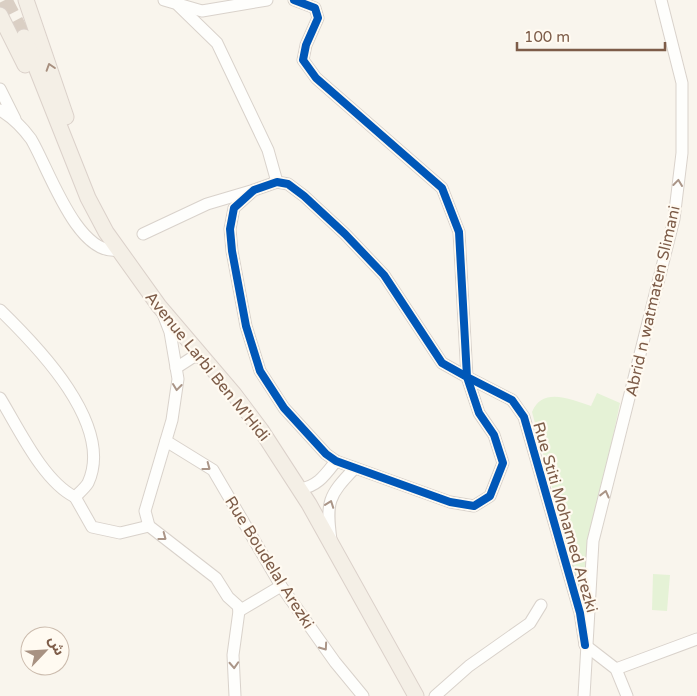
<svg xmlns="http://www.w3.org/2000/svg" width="697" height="696" viewBox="0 0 697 696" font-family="'Varela Round','Noto Sans Arabic',sans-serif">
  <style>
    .green { fill: #e5f2d6 }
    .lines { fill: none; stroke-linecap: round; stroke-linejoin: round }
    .major-tunnel { stroke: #dacfc4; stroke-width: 15; stroke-dasharray: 15 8; stroke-linecap: butt }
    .minor-casing { stroke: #d9d2cb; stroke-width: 13 }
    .major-casing { stroke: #dbd1ca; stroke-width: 17 }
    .minor { stroke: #fefefc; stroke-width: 11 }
    .major { stroke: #f4efe6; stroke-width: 15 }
    .cycleway-casing { stroke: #fffaf1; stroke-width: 11 }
    .cycleway { stroke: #0057b8; stroke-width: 8 }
    .oneway { stroke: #a78f7f }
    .oneway2 { stroke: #aa9587 }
    .labels { text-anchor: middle; stroke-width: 4.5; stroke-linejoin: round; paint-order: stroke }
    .street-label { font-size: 16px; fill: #7d5c48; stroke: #fffaf1 }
  </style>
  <rect width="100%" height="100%" fill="#f9f5ed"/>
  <g class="green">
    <path d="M597,393L620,403L580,592L532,412C543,386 571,400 591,406Z"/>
    <path d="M653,574L670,575L667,611L652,610Z"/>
  </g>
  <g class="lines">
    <path class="major-tunnel" d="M5,0L24,37"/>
    <defs>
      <g id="minor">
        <path d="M164,0L202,11L267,0"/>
        <path d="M294,0L315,8L318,18L306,45L303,60L316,78L442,188L459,232L467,377L512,400L524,417L580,613L585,645"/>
        <path d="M178,5L217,43L268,150L277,182"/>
        <path d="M0,89L15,119"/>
        <path d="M0,110C12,117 23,128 31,139C48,167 77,256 117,250"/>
        <path d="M277,182L288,184L304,196L345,234L384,275L442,363L467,377L479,413L494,435L503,463L490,496L474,506L450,502L336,461L326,454L284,408L260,371L246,326L232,251L230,229L234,208L254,190Z"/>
        <path d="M143,234L207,204L251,191"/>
        <path d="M0,310C37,346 115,425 88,483C85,488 79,493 75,497C43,481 19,429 0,398"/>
        <path d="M163,314L170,332L178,379L172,420L145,511L149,526L216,578L228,597L238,606L239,611L233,655L235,696"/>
        <path d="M176,368L193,357H202"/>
        <path d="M166,441L213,470L281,586L335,662L363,696"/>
        <path d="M300,489C318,486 325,475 336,461"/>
        <path d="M75,497L92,527L120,533L149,526"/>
        <path d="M331,540C326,502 328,496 354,469"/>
        <path d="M239,611L281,586"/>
        <path d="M585,645L616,669L627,696"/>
        <path d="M616,669L697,639"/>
        <path d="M435,696L469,666L530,623L541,605"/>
        <path d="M584,696L593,541L674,219L682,153V83L661,0"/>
      </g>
      <g id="major">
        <path d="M26,0L66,117"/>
        <path d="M0,15L25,65"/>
        <path d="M24,37L88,198L106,232L159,306L234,394L261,430L309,504L416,696"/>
      </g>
    </defs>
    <use href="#minor" class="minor-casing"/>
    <use href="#major" class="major-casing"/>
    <use href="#minor" class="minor"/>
    <use href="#major" class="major"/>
    <defs>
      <g id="cycleway">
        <path d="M294,0L315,8L318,18L306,45L303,60L316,78L442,188L459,232L467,377L512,400L524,417L580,613L585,645"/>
        <path d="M277,182L288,184L304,196L345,234L384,275L442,363L467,377L479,413L494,435L503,463L490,496L474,506L450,502L336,461L326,454L284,408L260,371L246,326L232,251L230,229L234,208L254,190Z"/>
      </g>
    </defs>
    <use href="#cycleway" class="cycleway-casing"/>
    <use href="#cycleway" class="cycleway"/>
  </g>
  <defs><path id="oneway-chevron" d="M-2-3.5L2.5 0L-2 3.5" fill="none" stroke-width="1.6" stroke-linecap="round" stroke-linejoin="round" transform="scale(1.25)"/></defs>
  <use class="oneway" href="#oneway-chevron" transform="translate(50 67) rotate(-108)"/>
  <g class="oneway2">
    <use href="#oneway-chevron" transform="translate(678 183) rotate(-83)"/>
    <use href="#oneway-chevron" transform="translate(177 387) rotate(97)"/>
    <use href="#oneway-chevron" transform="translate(207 467) rotate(37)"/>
    <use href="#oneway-chevron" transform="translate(605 494) rotate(-76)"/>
    <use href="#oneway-chevron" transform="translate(330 504) rotate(-70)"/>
    <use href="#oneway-chevron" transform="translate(163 537) rotate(37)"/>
    <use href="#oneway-chevron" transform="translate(324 647) rotate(55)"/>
    <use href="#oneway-chevron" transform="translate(234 665) rotate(87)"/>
  </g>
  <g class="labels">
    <g class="street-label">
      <text transform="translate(652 301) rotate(-77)" y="6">Abrid n watmaten Slimani</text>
      <text transform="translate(208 366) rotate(51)" y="6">Avenue Larbi Ben M'Hidi</text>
      <text transform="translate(566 517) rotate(74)" y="6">Rue Stiti Mohamed Arezki</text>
      <text transform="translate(270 562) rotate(58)" y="6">Rue Boudelal Arezki</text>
    </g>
  </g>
  <g transform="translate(45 651) rotate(65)"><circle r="24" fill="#fffaf1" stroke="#cbbbad"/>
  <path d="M0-4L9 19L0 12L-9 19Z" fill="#a89282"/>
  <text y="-8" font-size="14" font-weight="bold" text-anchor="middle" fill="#7d5c48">ش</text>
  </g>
  <path d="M517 42v8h148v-8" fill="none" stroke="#7d5c48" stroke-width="2.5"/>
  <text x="524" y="42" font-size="15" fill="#7d5c48" stroke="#fffaf1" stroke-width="4" paint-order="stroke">100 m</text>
</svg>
